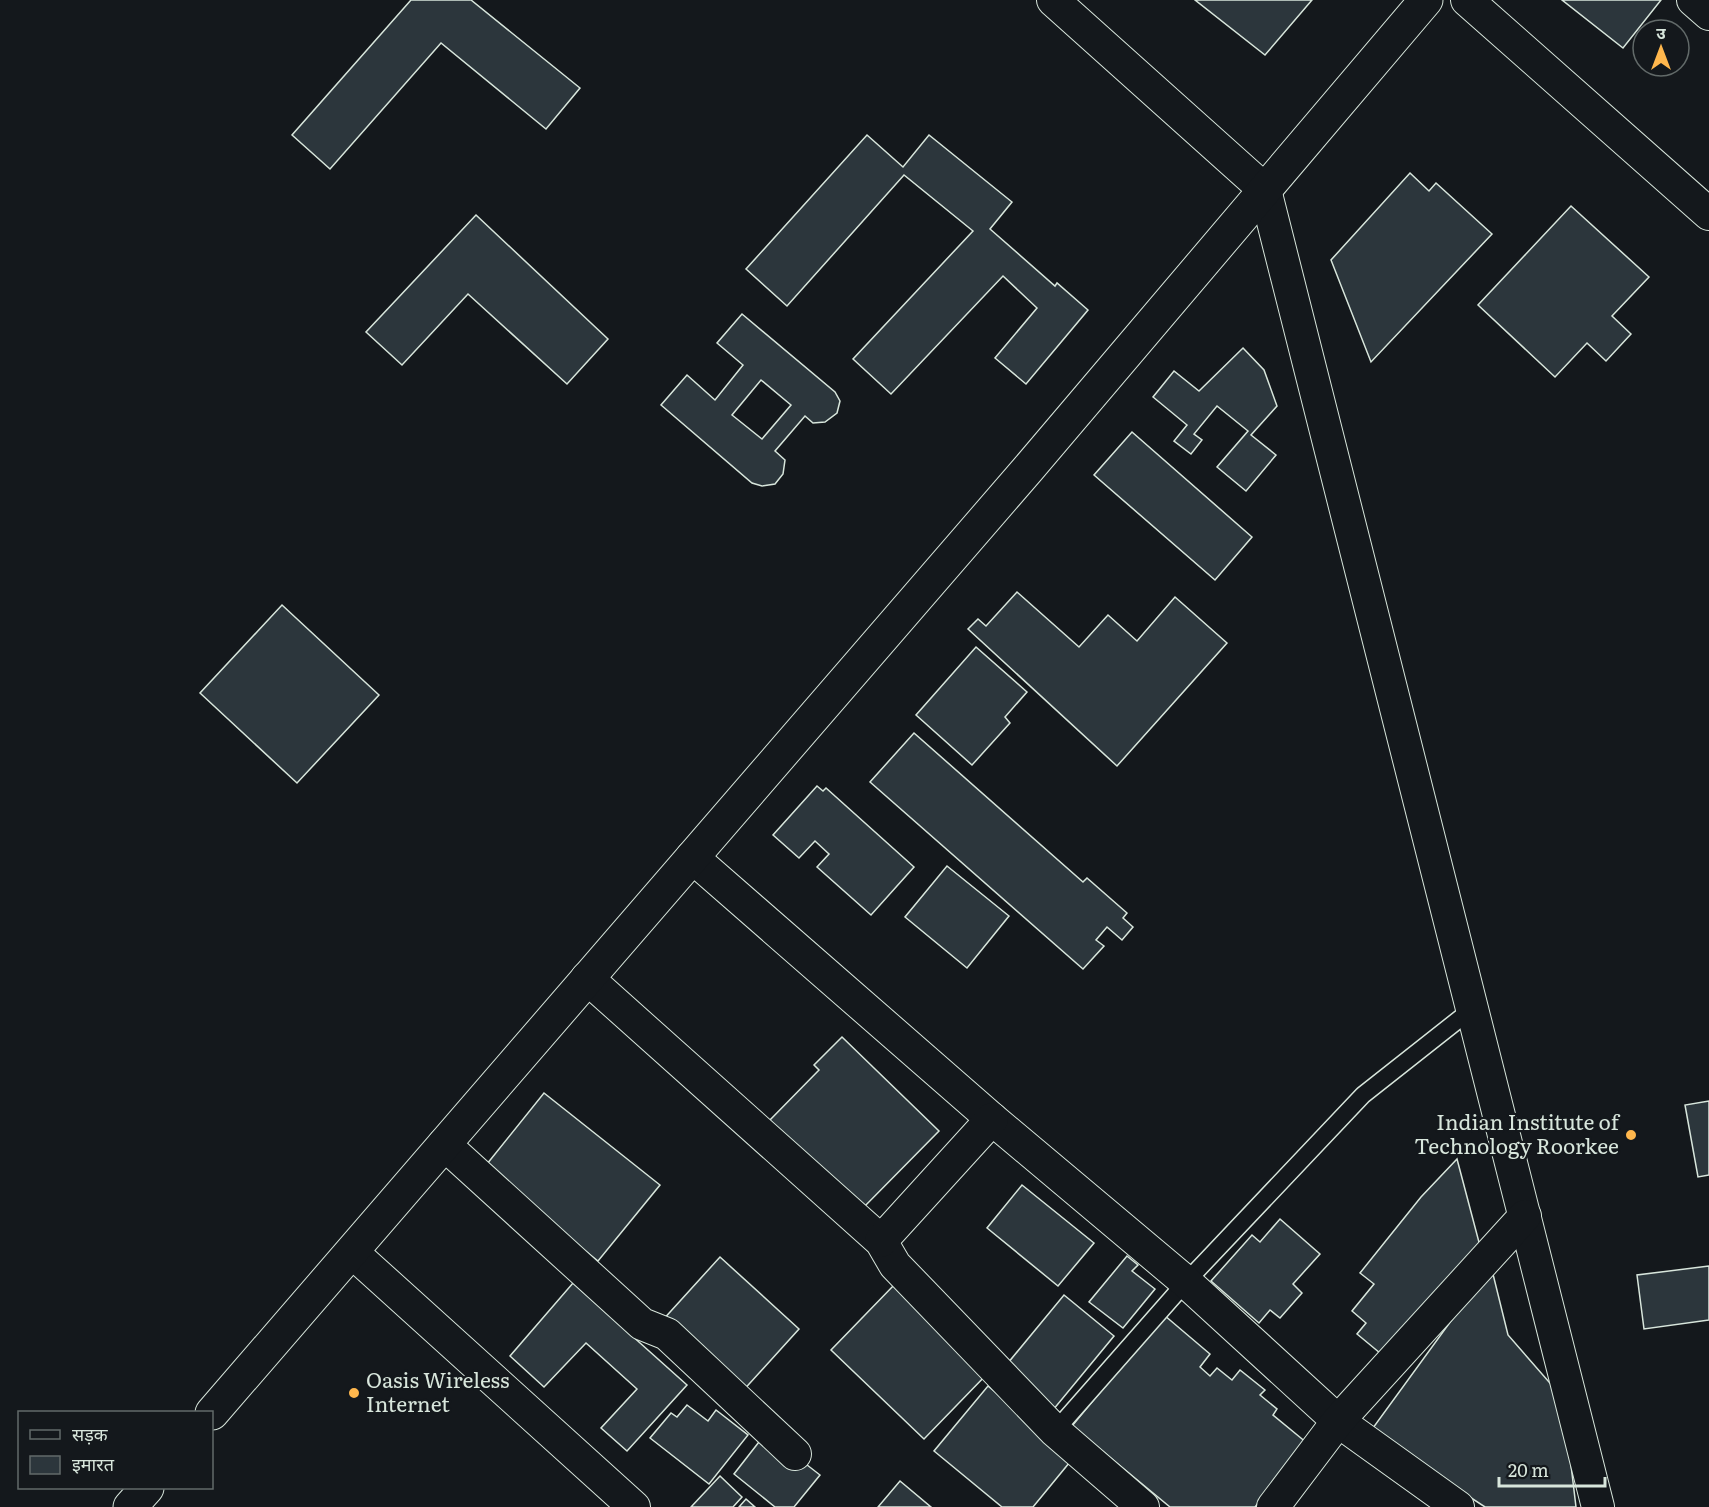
<svg xmlns="http://www.w3.org/2000/svg" width="1709" height="1507" viewBox="0 0 1709 1507" font-family="Literata,'Noto Sans Devanagari',serif">
  <style>
    .building { fill: #2c363c; stroke: #d8e6dc; stroke-width: 1.5; fill-rule: evenodd }
    .lines { fill: none; stroke-linecap: round; stroke-linejoin: round }
    .service-casing { stroke: #d8e6dc; stroke-width: 19 }
    .minor-casing { stroke: #d8e6dc; stroke-width: 34 }
    .secondary-casing { stroke: #d8e6dc; stroke-width: 35 }
    .service { stroke: #14181c; stroke-width: 16 }
    .minor { stroke: #14181c; stroke-width: 32 }
    .secondary { stroke: #14181c; stroke-width: 33 }
    .poi-dot { fill: #ffb74d; stroke: #14181c; stroke-width: 2 }
    .labels { text-anchor: middle; stroke-width: 4.5; stroke-linejoin: round; paint-order: stroke }
    .poi-label { font-size: 21px; fill: #d8e6dc; stroke: #14181c; text-anchor: end }
  </style>
  <rect width="100%" height="100%" fill="#14181c"/>
  <g class="building">
    <path d="M411,0H471L580,88L546,129L441,43L330,169L292,135Z"/>
    <path d="M1195,0H1312L1265,55Z"/>
    <path d="M1562,0H1661L1623,48Z"/>
    <path d="M867,135L903,167L929,135L1012,202L990,229L1055,286L1057,283L1088,310L1026,384L995,358L1037,308L1003,276L891,394L853,359L973,231L904,175L787,306L746,269Z"/>
    <path d="M1410,173L1429,191L1436,183L1492,234L1371,362L1331,260Z"/>
    <path d="M1571,206L1649,277L1612,316L1631,334L1606,361L1587,343L1555,377L1478,305Z"/>
    <path d="M476,215L608,339L567,384L468,294L402,365L366,332Z"/>
    <path d="M742,314L835,392L840,401L837,413L825,422L813,423L805,416L775,451L785,460L783,474L775,484L762,486L752,483L661,405L687,375L715,400L743,365L717,343ZM761,380L791,405L762,439L732,415Z"/>
    <path d="M1243,348L1264,370L1277,406L1251,435L1276,455L1246,491L1217,467L1248,431L1217,406L1194,434L1202,440L1191,454L1174,441L1187,425L1153,397L1174,371L1199,391Z"/>
    <path d="M1132,432L1252,537L1215,580L1094,475Z"/>
    <path d="M1017,592L1079,647L1108,615L1137,641L1175,597L1227,643L1117,766L968,629L978,619L986,626Z"/>
    <path d="M282,605L379,695L297,783L200,693Z"/>
    <path d="M976,647L1027,692L1005,717L1010,723L972,765L916,715Z"/>
    <path d="M914,733L1083,882L1087,878L1127,913L1123,918L1133,927L1122,940L1107,927L1096,940L1104,946L1083,969L870,782Z"/>
    <path d="M817,786L823,791L826,788L914,867L871,915L817,867L829,854L815,841L799,858L773,835Z"/>
    <path d="M947,866L1009,916L967,968L905,917Z"/>
    <path d="M842,1037L939,1131L861,1210L769,1121L819,1070L814,1065Z"/>
    <path d="M544,1093L660,1185L598,1261L483,1169Z"/>
    <path d="M1709,1101V1175L1698,1177L1685,1105Z"/>
    <path d="M1457,1159L1480,1246L1386,1358L1357,1334L1366,1323L1352,1311L1374,1284L1360,1273L1421,1197Z"/>
    <path d="M1022,1185L1094,1243L1058,1286L987,1228Z"/>
    <path d="M1280,1219L1320,1254L1293,1284L1302,1293L1280,1318L1270,1310L1259,1323L1211,1281L1252,1235L1260,1242Z"/>
    <path d="M1127,1256L1138,1265L1132,1271L1155,1289L1123,1328L1089,1302Z"/>
    <path d="M720,1257L799,1329L740,1394L661,1322Z"/>
    <path d="M1491,1266L1508,1335L1563,1398L1576,1507H1485L1370,1432Z"/>
    <path d="M1709,1266V1320L1644,1329L1637,1275Z"/>
    <path d="M573,1283L687,1385L627,1451L601,1428L637,1389L586,1343L544,1387L510,1356Z"/>
    <path d="M895,1284L988,1373L924,1439L831,1350Z"/>
    <path d="M1064,1295L1114,1336L1053,1410L1003,1369Z"/>
    <path d="M1164,1315L1210,1354L1200,1367L1210,1376L1217,1368L1232,1380L1240,1370L1265,1390L1260,1395L1277,1409L1273,1415L1307,1443L1255,1507H1170L1072,1426Z"/>
    <path d="M988,1386L1074,1457L1033,1507H1002L934,1451Z"/>
    <path d="M687,1405L708,1421L716,1410L748,1435L709,1484L650,1438L671,1413L677,1417Z"/>
    <path d="M766,1433L820,1475L794,1507H775L734,1474Z"/>
    <path d="M720,1476L742,1497L733,1507H691Z"/>
    <path d="M900,1481L931,1507H878Z"/>
    <path d="M746,1499L755,1507H739Z"/>
  </g>
  <g class="lines">
    <defs>
      <path id="service" d="M1055,1431L1186,1282L1363,1095L1472,1009"/>
      <g id="minor">
        <path d="M1053,0L1265,190L1598,1507"/>
        <path d="M1467,0L1709,214"/>
        <path d="M1693,0L1709,14"/>
        <path d="M692,857L992,1119L1186,1282L1338,1421L1458,1507"/>
        <path d="M587,978L881,1241L895,1265L1055,1431L1143,1507"/>
        <path d="M444,1144L642,1324L667,1334L795,1454"/>
        <path d="M881,1241L992,1119"/>
        <path d="M352,1252L634,1507"/>
        <path d="M1273,1507L1338,1421L1525,1216"/>
      </g>
      <g id="secondary">
        <path d="M212,1413L1028,469L1426,0"/>
        <path d="M130,1507L147,1488"/>
      </g>
    </defs>
    <use href="#service" class="service-casing"/>
    <use href="#minor" class="minor-casing"/>
    <use href="#secondary" class="secondary-casing"/>
    <use href="#service" class="service"/>
    <use href="#minor" class="minor"/>
    <use href="#secondary" class="secondary"/>
  </g>
  <g class="poi-dot">
    <circle cx="1631" cy="1135" r="6"/>
    <circle cx="354" cy="1393" r="6"/>
  </g>
  <g class="labels">
    <g class="poi-label">
      <text x="1619" y="1130">Indian Institute of<tspan x="1619" dy="24">Technology Roorkee</tspan></text>
      <text x="366" y="1388" text-anchor="start">Oasis Wireless<tspan x="366" dy="24">Internet</tspan></text>
    </g>
  </g>
  <rect x="18" y="1411" width="195" height="78" fill="#14181c" stroke="#626a69" stroke-width="1.5"/>
  <rect x="30" y="1430" width="30" height="9" fill="#14181c" stroke="#626a69" stroke-width="1.5"/>
  <text x="72" y="1441" font-size="18" fill="#d8e6dc">सड़क</text>
  <rect x="30" y="1456" width="30" height="18" fill="#2c363c" stroke="#626a69" stroke-width="1.5"/>
  <text x="72" y="1471" font-size="18" fill="#d8e6dc">इमारत</text>
  <g transform="translate(1661 48)"><circle r="28" fill="#14181c" stroke="#626a69" stroke-width="1.5"/>
  <path d="M0-4.5L10 22L0 15L-10 22Z" fill="#ffb74d"/>
  <text y="-9" font-size="16" font-weight="bold" text-anchor="middle" fill="#d8e6dc">उ</text>
  </g>
  <path d="M1499 1477v9h106v-9" fill="none" stroke="#d8e6dc" stroke-width="3"/>
  <text x="1508" y="1477" font-size="18" fill="#d8e6dc" stroke="#14181c" stroke-width="4.5" paint-order="stroke">20 m</text>
</svg>
